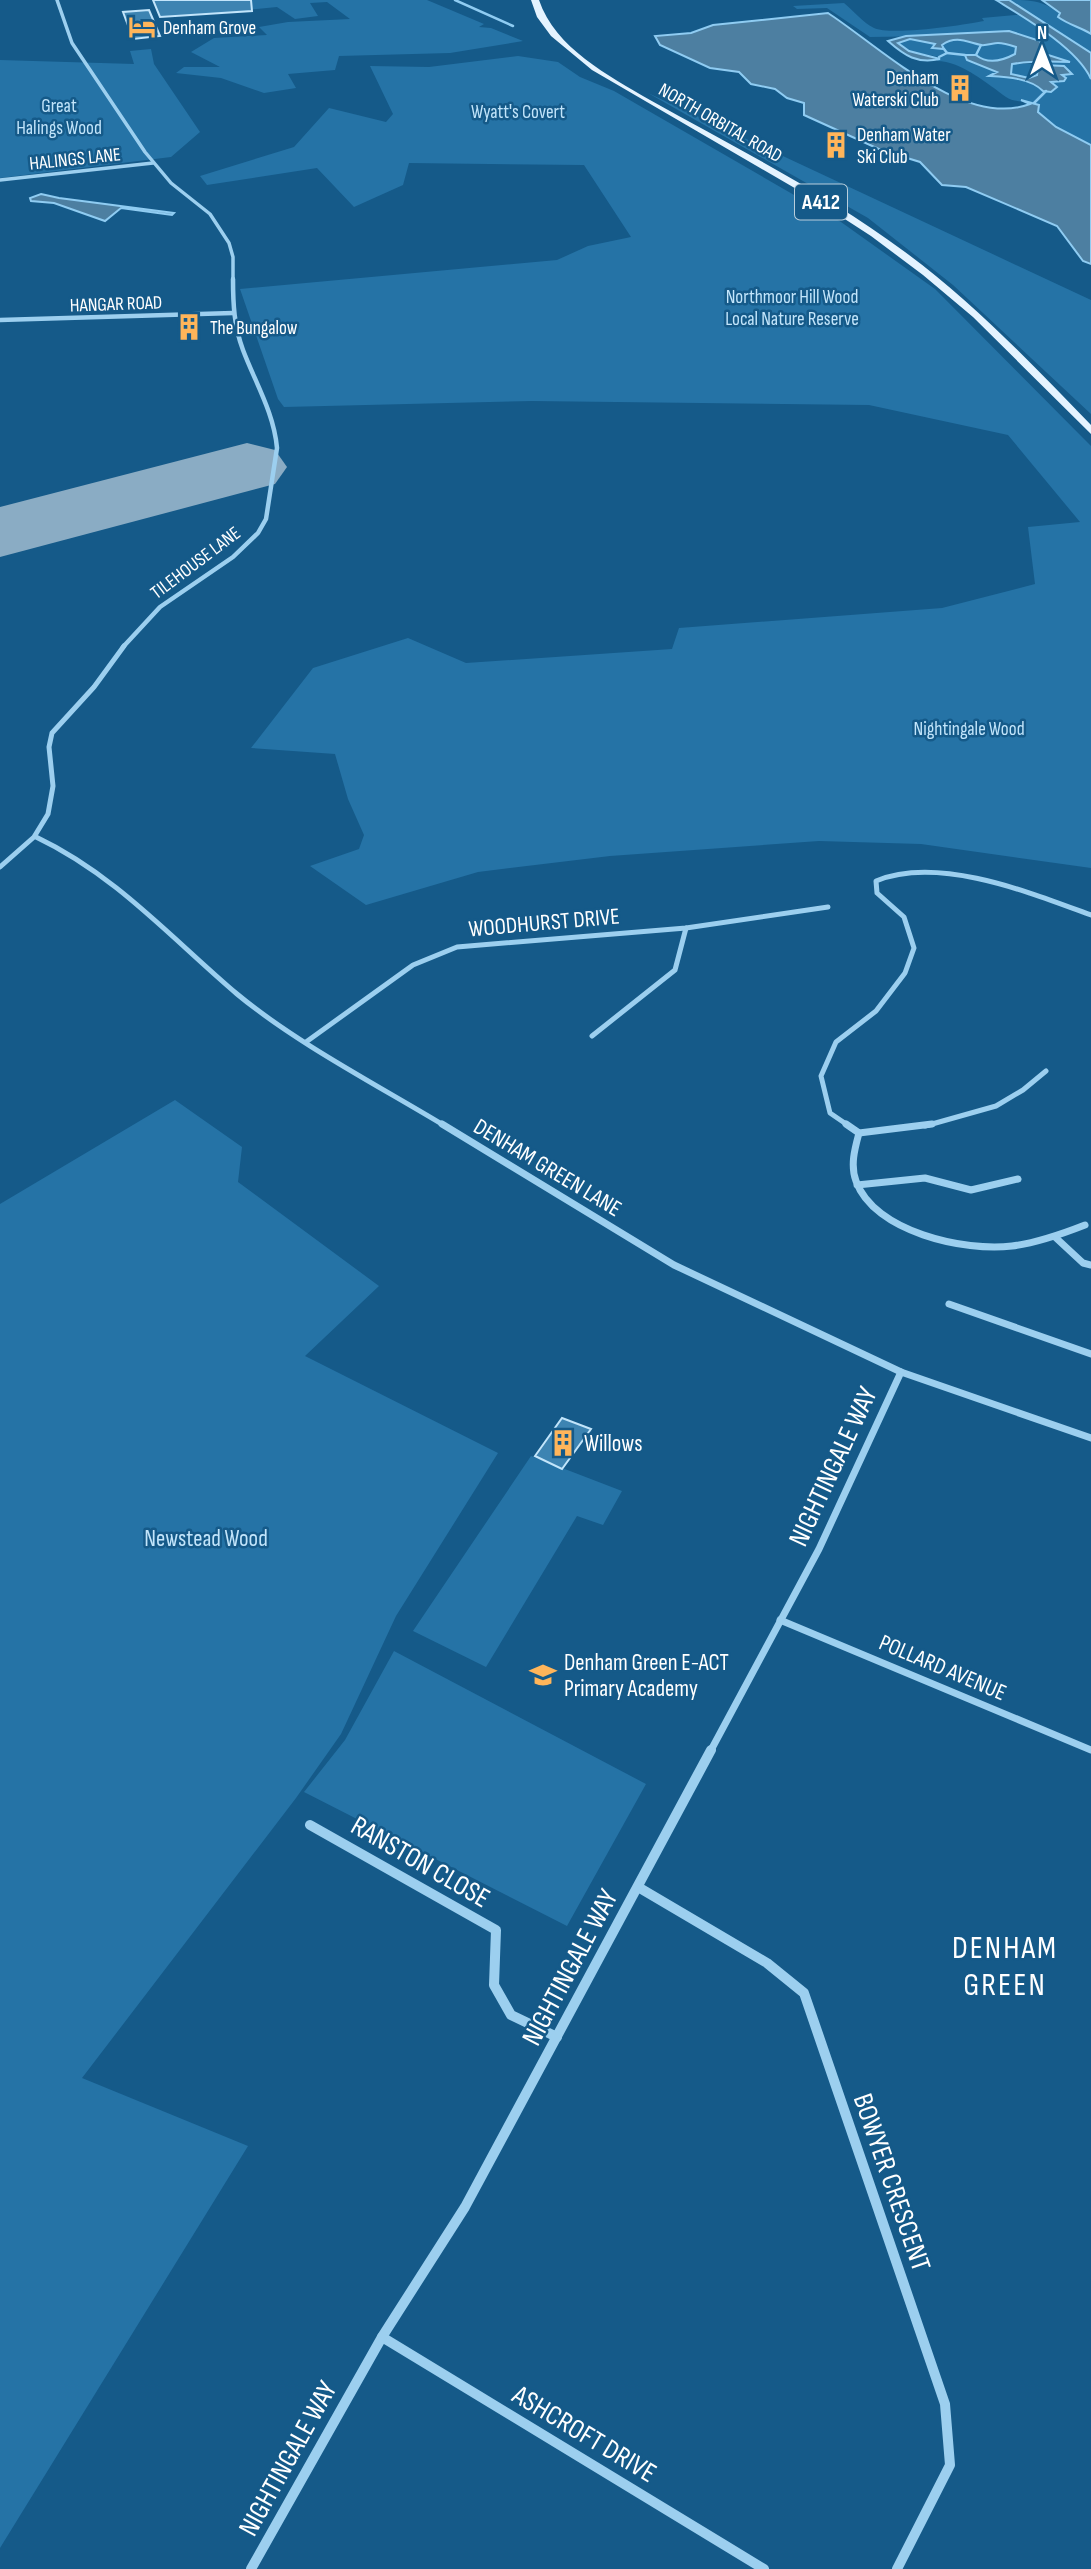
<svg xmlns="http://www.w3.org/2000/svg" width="1091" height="2569" viewBox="0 0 1091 2569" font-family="'Sofia Sans Condensed',sans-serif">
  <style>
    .green { fill: #2573a6 }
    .water { fill: #4d7fa1; stroke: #8fccf2; stroke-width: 2 }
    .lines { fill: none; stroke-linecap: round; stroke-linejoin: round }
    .stream { stroke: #8fccf2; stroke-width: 2.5 }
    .runway { fill: #8aacc4; fill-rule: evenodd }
    .building { fill: #3d84b2; stroke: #c2e5fb; stroke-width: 2 }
    .street-far4 { stroke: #9ccfef; stroke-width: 3.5 }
    .street-far3 { stroke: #9ccfef; stroke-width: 4.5 }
    .street-far2 { stroke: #9ccfef; stroke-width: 5 }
    .street-far1 { stroke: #9ccfef; stroke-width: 7 }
    .street { stroke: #9ccfef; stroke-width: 10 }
    .primary { fill: #e4f3ff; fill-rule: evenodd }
    .labels { text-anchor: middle; stroke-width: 5; stroke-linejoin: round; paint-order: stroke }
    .far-poi-label { font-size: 19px; fill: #fff; stroke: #155a89; text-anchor: start }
    .far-park-label { font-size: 19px; fill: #c2e5fb; stroke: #155a89 }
    .far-street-label { font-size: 19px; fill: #fff; stroke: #155a89 }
    .shield { fill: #155a89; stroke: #b9cedc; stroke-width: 2 }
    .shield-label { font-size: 21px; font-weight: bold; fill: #fff }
    .street-label { font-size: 23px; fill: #fff; stroke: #155a89 }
    .poi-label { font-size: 23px; fill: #fff; stroke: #155a89; text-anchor: start }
    .park-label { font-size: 23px; fill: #c2e5fb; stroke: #155a89 }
    .near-street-label { font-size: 28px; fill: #fff; stroke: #155a89 }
    .near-quarter-label { font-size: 32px; letter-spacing: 2px; fill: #fff; stroke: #155a89 }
  </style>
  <rect width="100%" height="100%" fill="#155a89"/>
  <g class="green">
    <path d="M233,0H427L484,24L479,27L491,28L523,41L450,53L339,56L335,70L288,74L296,88L264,93L221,78L176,73L184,67H220L191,52L214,38L267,35L259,27L288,22L350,19L327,2L310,3L318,16L295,19L277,7L245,10Z"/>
    <path d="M1004,0C1033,0 1050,0 1068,24L1079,26L1091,34V145L1056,127L1038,112L1039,106C1029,100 1014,103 1006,97C988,84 961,61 937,61L939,57L909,51L897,43L910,39L935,44L933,48L957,39L974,40L981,45L999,43L1016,47L1015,54L1001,61L967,60L998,72L991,76C1008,77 1030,79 1043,91L1051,92L1037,75C1027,79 1017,80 1009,72L1011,64H1038L1047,61L1040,41L977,32L935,36L870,37L827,8L797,9L793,6L844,3C853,10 863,23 874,28C891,36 964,25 984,21L982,18L1025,14Z"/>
    <path d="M151,49L154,64L200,132L171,157L0,178V60L134,64L130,51Z"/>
    <path d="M518,56L558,62L580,77L614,91L841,222L935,289L1091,446V868L921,844L819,841L610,856L478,872L366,905L310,866L359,849L364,835L348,799L335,754L251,748L313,668L408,638L466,663L672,649L679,628L942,608L1035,584L1028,527L1080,522L1008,435L869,405L532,401L284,407L278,399L240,289L557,260L588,246L631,237L584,165L409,163L403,185L354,207L317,168L207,185L200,176L294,147L329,108L386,122L393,114L370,66L429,67Z"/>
    <path d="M648,93L1091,300V414L953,285L868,218Z"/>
    <path d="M175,1100L242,1147L238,1182L379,1286L305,1356L498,1453L396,1616L341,1734L296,1798L82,2078L248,2146L0,2548V1204Z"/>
    <path d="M531,1456L622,1491L603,1525L577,1516L486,1667L413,1631Z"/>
    <path d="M394,1651L646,1784L567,1926L304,1792L345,1740Z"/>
  </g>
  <g class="water">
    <path d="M996,0H1009L1091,53V79C1077,48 1025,18 996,0Z"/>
    <path d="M1042,0H1091V34C1080,27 1069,25 1058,17L1060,13Z"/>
    <path d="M828,13C880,47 964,129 1030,104L1021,100L1039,105L1038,112L1056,127L1091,145V264L1083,261L1057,226L966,187L942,185L920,162L881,150L804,115V103L787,98L775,89L751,84L739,72L710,68L660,45L655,36L691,33L713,25Z"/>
    <path d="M1009,31L1040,41L1045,54L1070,62C1051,61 1030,61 1012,64L1011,74L1029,78L1037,75L1038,68L1043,65L1064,66L1072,74L1062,75L1066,78L1064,81L1051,82L1057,87L1051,92L1043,91C1030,78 1007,77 989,76L997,72L967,60L965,55H976C987,64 1002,61 1015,54L1016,47C1010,45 1004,43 998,43C993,43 986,46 981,45C967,42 956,35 942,45L944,49L932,48L935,44L910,39L898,43L909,51L940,59C917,64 905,56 888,41L906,36Z"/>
    <path d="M41,194L59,198L174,213L172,215L121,208L105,221L54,203L31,201L30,198Z"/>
  </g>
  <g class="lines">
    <g class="stream">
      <path d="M455,0L513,26"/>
      <path d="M947,53L965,55"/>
      <path d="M976,55L981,45"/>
      <path d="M939,57L947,53L944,49"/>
      <path d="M1034,103L1046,91"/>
    </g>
    <path class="runway" d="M247,443L275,450L287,467L275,484L0,557V507Z"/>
  </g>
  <g class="building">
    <path d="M153,0H251L252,11L160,17Z"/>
    <path d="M149,10L160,36L133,39L123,12Z"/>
    <path d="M562,1418L591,1429L562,1469L535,1456Z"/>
  </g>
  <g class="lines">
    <g class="street-far4">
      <path d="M57,0L72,43L145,152L171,183L210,214L229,243L233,257V281"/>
      <path d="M0,180L153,163"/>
    </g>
    <g class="street-far3">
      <path d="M0,320L233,313"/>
      <path d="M123,647L160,607L233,557L258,533L266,519L277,448C274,413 255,382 243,350C234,326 233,304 233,279"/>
    </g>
    <g class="street-far2">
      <path d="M36,837C116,875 171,938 237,994C296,1043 379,1086 445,1126"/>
      <path d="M0,867L34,837L48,814L53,786L49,747L52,733L94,687L124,646"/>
      <path d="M592,1036L675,970L686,928"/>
      <path d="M306,1042L413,965L457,947L686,928L828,907"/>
      <path d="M849,1126L830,1113L821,1076L836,1042L876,1011L905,973L914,948L904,917L877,893L876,881C938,855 1031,893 1091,915"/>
      <path d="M925,1126L996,1106L1023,1090L1046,1071"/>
    </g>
    <g class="street-far1">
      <path d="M442,1124L674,1265L901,1372L1091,1438"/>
      <path d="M846,1124L859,1133L932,1124"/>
      <path d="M859,1133C855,1148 850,1165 856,1181C874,1232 965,1252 1012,1246C1037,1243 1062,1234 1085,1225"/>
      <path d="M857,1185L925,1178L971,1190L1018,1179"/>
      <path d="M1055,1237L1083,1263L1091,1265"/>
      <path d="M949,1304L1091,1354"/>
      <path d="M780,1620L1091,1750"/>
      <path d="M710,1752L819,1549L901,1372"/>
    </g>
    <g class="street">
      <path d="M310,1825L496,1930L494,1985L511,2015L557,2037"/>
      <path d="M638,1887L767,1963L804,1993L945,2404L950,2465L897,2569"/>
      <path d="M382,2337L764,2569"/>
      <path d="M251,2569L382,2337L465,2207L711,1750"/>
    </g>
    <path class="primary" d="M531,0H539C555,48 609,76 650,100C736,148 826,193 905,252C973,302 1032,364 1091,425V434L973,317L923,275L871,236L817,201L592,70L551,36L537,17Z"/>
  </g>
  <defs>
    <symbol id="hotel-bare" viewBox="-9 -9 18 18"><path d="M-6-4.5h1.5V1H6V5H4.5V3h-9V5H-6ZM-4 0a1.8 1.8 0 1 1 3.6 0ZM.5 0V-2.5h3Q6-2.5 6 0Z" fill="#ffb55a" stroke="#155a89" stroke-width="2.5" paint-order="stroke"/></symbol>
    <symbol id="building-bare" viewBox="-9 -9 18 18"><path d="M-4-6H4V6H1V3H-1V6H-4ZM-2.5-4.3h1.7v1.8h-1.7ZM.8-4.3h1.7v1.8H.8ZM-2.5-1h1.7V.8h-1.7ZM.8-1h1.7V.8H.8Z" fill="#ffb55a" stroke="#155a89" stroke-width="2.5" paint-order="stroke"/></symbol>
    <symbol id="school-bare" viewBox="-9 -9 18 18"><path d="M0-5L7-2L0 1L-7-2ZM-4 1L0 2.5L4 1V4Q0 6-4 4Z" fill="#ffb55a" stroke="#155a89" stroke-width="2.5" paint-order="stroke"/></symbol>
  </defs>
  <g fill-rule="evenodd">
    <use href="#hotel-bare" x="123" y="8" width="38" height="38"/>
    <use href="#building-bare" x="941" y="69" width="38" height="38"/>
    <use href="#building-bare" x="817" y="126" width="38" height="38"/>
    <use href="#building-bare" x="170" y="308" width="38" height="38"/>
    <use href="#building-bare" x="544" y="1424" width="38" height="38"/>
    <use href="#school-bare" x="524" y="1656" width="38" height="38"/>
  </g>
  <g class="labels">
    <g class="far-poi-label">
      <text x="163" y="34">Denham Grove</text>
      <text x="939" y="84" text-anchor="end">Denham<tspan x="939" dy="22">Waterski Club</tspan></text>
      <text x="857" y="141">Denham Water<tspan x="857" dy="22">Ski Club</tspan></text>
      <text x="210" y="334">The Bungalow</text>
    </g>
    <g class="far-park-label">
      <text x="59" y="112">Great<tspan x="59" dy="22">Halings Wood</tspan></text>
      <text x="518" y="118">Wyatt's Covert</text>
      <text x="792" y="303">Northmoor Hill Wood<tspan x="792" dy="22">Local Nature Reserve</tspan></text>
      <text x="969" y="735">Nightingale Wood</text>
    </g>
    <g class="far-street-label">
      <text transform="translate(721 122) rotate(30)" y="7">NORTH ORBITAL ROAD</text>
      <text transform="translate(75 158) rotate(-6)" y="7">HALINGS LANE</text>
      <text transform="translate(116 303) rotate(-2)" y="7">HANGAR ROAD</text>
      <text transform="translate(195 562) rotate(-37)" y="7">TILEHOUSE LANE</text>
    </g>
    <rect class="shield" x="795" y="184.5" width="52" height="35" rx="5"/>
    <g class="shield-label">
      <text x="821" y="209">A412</text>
    </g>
    <g class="street-label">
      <text transform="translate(544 922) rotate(-5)" y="8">WOODHURST DRIVE</text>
      <text transform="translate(548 1167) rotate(31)" y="8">DENHAM GREEN LANE</text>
      <text transform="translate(943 1667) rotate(23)" y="8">POLLARD AVENUE</text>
    </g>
    <g class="poi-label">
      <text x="584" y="1451">Willows</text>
      <text x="564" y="1670">Denham Green E-ACT<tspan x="564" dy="26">Primary Academy</tspan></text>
    </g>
    <g class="park-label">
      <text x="206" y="1546">Newstead Wood</text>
    </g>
    <g class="near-street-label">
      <text transform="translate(832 1466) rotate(-65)" y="10">NIGHTINGALE WAY</text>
      <text transform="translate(421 1861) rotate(30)" y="10">RANSTON CLOSE</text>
      <text transform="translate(569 1967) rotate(-62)" y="10">NIGHTINGALE WAY</text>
      <text transform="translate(893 2182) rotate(71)" y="10">BOWYER CRESCENT</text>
      <text transform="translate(585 2433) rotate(31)" y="10">ASHCROFT DRIVE</text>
      <text transform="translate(287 2458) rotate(-61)" y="10">NIGHTINGALE WAY</text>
    </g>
    <g class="near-quarter-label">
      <text x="1005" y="1958">DENHAM<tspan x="1005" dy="37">GREEN</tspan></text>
    </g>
  </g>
  <g transform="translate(1042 49)" stroke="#155a89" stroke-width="5" paint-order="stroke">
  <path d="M0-5L12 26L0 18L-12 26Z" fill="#ffffff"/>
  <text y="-10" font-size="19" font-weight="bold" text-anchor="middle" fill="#ffffff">N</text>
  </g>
</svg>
